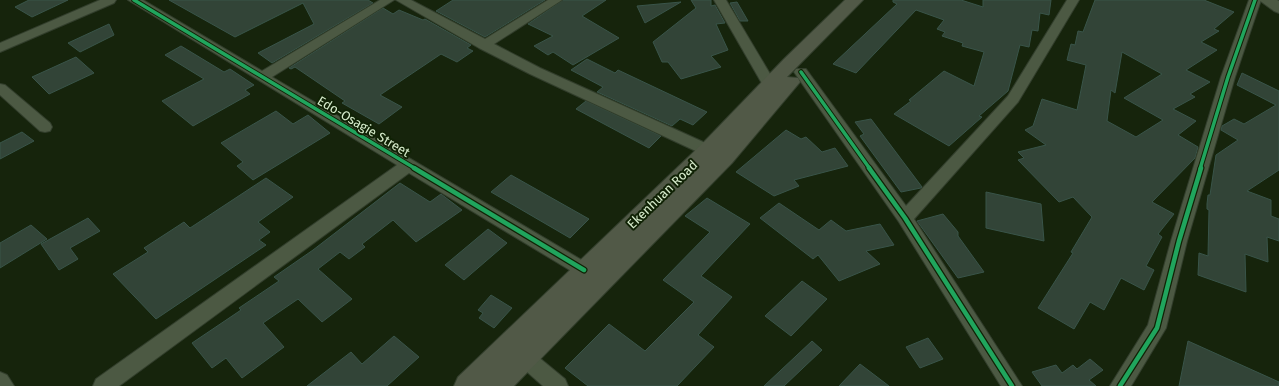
<svg xmlns="http://www.w3.org/2000/svg" width="1279" height="386" viewBox="0 0 1279 386" font-family="'Fira Sans',sans-serif">
  <style>
    .building { fill: #324437; stroke: #395449; fill-rule: evenodd }
    .lines { fill: none; stroke-linecap: round; stroke-linejoin: round }
    .minor-casing { stroke: #323e2c; stroke-width: 2 }
    .tertiary-casing { stroke: #323e2c; stroke-width: 2 }
    .secondary-casing { stroke: #323e2c; stroke-width: 2 }
    .minor { fill: #4c5943; fill-rule: evenodd }
    .tertiary { fill: #4c5943; fill-rule: evenodd }
    .secondary { fill: #515947; fill-rule: evenodd }
    .cycleway-far1-casing { stroke: #102205; stroke-width: 5.5 }
    .cycleway-casing { stroke: #102205; stroke-width: 7 }
    .cycleway-far1 { stroke: #20a55d; stroke-width: 3.5 }
    .cycleway { stroke: #20a55d; stroke-width: 4.5 }
    .labels { text-anchor: middle; stroke-width: 4; stroke-linejoin: round; paint-order: stroke }
    .street-label { font-size: 13px; fill: #d7eccc; stroke: #102205 }
  </style>
  <rect width="100%" height="100%" fill="#16240c"/>
  <g class="building">
    <path d="M29,0H68L32,17L15,7Z"/>
    <path d="M169,0H368L373,3L272,63L258,53L314,24L303,3L235,37Z"/>
    <path d="M453,0H545L485,37L436,11Z"/>
    <path d="M563,0H606L582,16L619,38L573,65L553,52L548,55L534,46L553,36L528,24Z"/>
    <path d="M691,0H711V6L715,5L725,23L716,24L728,50L711,56L721,67L681,79L668,62H662L653,42L696,8Z"/>
    <path d="M893,0H961L983,7V0H1051L1049,15L1040,13L1038,31L1032,30L1029,47L1020,45L1008,91L979,116L982,117L949,146L894,114L911,101L909,100L944,71L974,86L984,52L962,46L963,43L942,36L945,32L937,29L944,20L916,10L856,73L833,64L897,4L893,2Z"/>
    <path d="M1095,0H1204L1234,12L1214,29L1219,31L1201,42L1217,50L1186,70L1210,82L1190,94L1195,97L1173,109L1196,121L1178,135L1198,147L1195,158L1152,202L1174,214L1158,234L1162,237L1146,266L1154,270L1144,290L1121,278L1104,310L1090,302L1074,329L1038,308L1073,253L1071,252L1092,217L1073,197L1059,202L1018,160L1024,158L1018,152L1046,145L1025,130L1033,126L1042,99L1077,110L1086,65L1067,60L1071,44L1075,45L1078,31L1083,32ZM1122,52L1162,74L1124,98L1163,120L1136,137L1107,121L1111,90L1115,93Z"/>
    <path d="M681,2L645,23L637,6Z"/>
    <path d="M737,2L748,21H740L730,3Z"/>
    <path d="M383,8L393,14L399,10L423,20L425,19L471,45L467,48L473,51L457,62L441,54L380,95L402,107L379,124L342,103L345,101L295,67L291,69L289,68Z"/>
    <path d="M109,24L114,35L80,52L68,43Z"/>
    <path d="M181,46L224,72L230,69L254,85L245,90L250,94L193,126L162,101L204,79L165,55Z"/>
    <path d="M76,57L94,73L49,94L32,77Z"/>
    <path d="M587,59L615,73L618,70L707,112L693,125L680,119L672,126L597,92L603,87L571,70Z"/>
    <path d="M1242,73L1279,91V170L1247,191L1271,200V216L1279,219V241L1267,237L1268,262L1245,254L1246,292L1198,275L1199,253L1208,256L1209,210L1207,209V204L1208,195H1210L1216,155L1238,140L1221,130L1222,126L1234,119L1244,124L1276,105L1237,85Z"/>
    <path d="M586,101L661,136L649,148L576,109Z"/>
    <path d="M276,111L293,124L308,115L330,133L253,180L237,166L243,162L221,143Z"/>
    <path d="M871,119L922,187L921,188L901,192L860,136L864,134L855,122Z"/>
    <path d="M786,130L801,139L806,137L822,152L835,148L848,166L794,180L799,186L774,196L736,172Z"/>
    <path d="M22,132L34,141L0,159V143Z"/>
    <path d="M511,175L589,219L570,238L491,192Z"/>
    <path d="M266,178L293,197L258,222L270,232L259,240L266,245L156,319L113,274L148,252L144,248L184,222L190,228Z"/>
    <path d="M400,183L430,202L441,194L462,210L416,242L393,220L362,244L365,247L349,259L340,252L318,269L352,299L322,322L298,299L263,323L284,347L242,378L226,358L212,368L192,343L241,310L239,308L279,281L274,277L313,250Z"/>
    <path d="M986,192L1041,204L1044,241L986,228Z"/>
    <path d="M707,198L750,224L701,276L732,297L698,335L714,347L677,386H588L565,368L609,324L645,351L694,302L663,280L710,232L685,216Z"/>
    <path d="M779,203L819,230L831,220L846,231L880,224L894,245L866,251L880,264L839,281L818,255L813,259L760,218Z"/>
    <path d="M943,214L958,232V236L984,272L958,278L917,221Z"/>
    <path d="M88,218L100,231L70,248L78,259L59,270L41,244Z"/>
    <path d="M31,225L47,239L0,268V243Z"/>
    <path d="M488,229L507,243L464,280L445,265Z"/>
    <path d="M802,281L827,299L791,336L765,316Z"/>
    <path d="M491,295L512,308L494,328L479,318L483,313L478,310Z"/>
    <path d="M394,336L419,357L387,386H307L351,352L362,364Z"/>
    <path d="M928,338L943,359L920,368L906,347Z"/>
    <path d="M812,341L822,350L784,386H764Z"/>
    <path d="M1188,341L1279,382V386H1179Z"/>
    <path d="M1090,359L1103,370L1089,380L1096,386H1042L1032,372L1056,365L1062,373L1073,365L1077,369Z"/>
    <path d="M860,364L889,386H839Z"/>
  </g>
  <g class="lines">
    <defs>
      <g id="minor">
        <path d="M100,0H116L114,3L0,52V43Z"/>
        <path d="M128,0H143L262,71L380,0H394L272,77L590,265L593,270L590,275L584,277L578,275L409,173L119,386H93L96,379L397,165Z"/>
        <path d="M396,0H411L485,39L548,0H562L494,44L540,68L723,151L726,155L723,159L718,160L713,159L530,74L479,48Z"/>
        <path d="M714,0H726L776,84L774,87H764Z"/>
        <path d="M1067,0H1079L1018,102L914,219L1022,386H1001L899,222L794,72L796,69H806L906,206L1008,96Z"/>
        <path d="M1249,0H1261L1235,77L1187,241L1166,328L1131,386H1110L1148,325L1171,241L1221,77Z"/>
        <path d="M0,84L5,85L50,123L52,127L50,131L45,132L40,131L0,95Z"/>
        <path d="M524,348L531,351L565,379L568,386H543L517,363L514,357L517,351Z"/>
        <path d="M0,372L7,375L14,386H0Z"/>
      </g>
      <path id="tertiary" d="M1259,0H1277L1279,1V13L1274,11Z"/>
      <path id="secondary" d="M845,0H863L787,77L798,78L800,82L732,163L514,386H454L458,377L701,145L784,59Z"/>
    </defs>
    <use href="#minor" class="minor-casing"/>
    <use href="#tertiary" class="tertiary-casing"/>
    <use href="#secondary" class="secondary-casing"/>
    <use href="#minor" class="minor"/>
    <use href="#tertiary" class="tertiary"/>
    <use href="#secondary" class="secondary"/>
    <defs>
      <g id="cycleway-far1">
        <path d="M134,0L416,169"/>
        <path d="M801,72L870,169"/>
        <path d="M1200,169L1228,77L1255,0"/>
      </g>
      <g id="cycleway">
        <path d="M414,168L584,270"/>
        <path d="M869,168L905,218L1012,386"/>
        <path d="M1120,386L1157,328L1179,241L1201,168"/>
      </g>
    </defs>
    <use href="#cycleway-far1" class="cycleway-far1-casing"/>
    <use href="#cycleway" class="cycleway-casing"/>
    <use href="#cycleway-far1" class="cycleway-far1"/>
    <use href="#cycleway" class="cycleway"/>
  </g>
  <g class="labels">
    <g class="street-label">
      <text transform="translate(364 126) rotate(31)" y="5">Edo-Osagie Street</text>
      <text transform="translate(662 194) rotate(-44)" y="5">Ekenhuan Road</text>
    </g>
  </g>
</svg>
